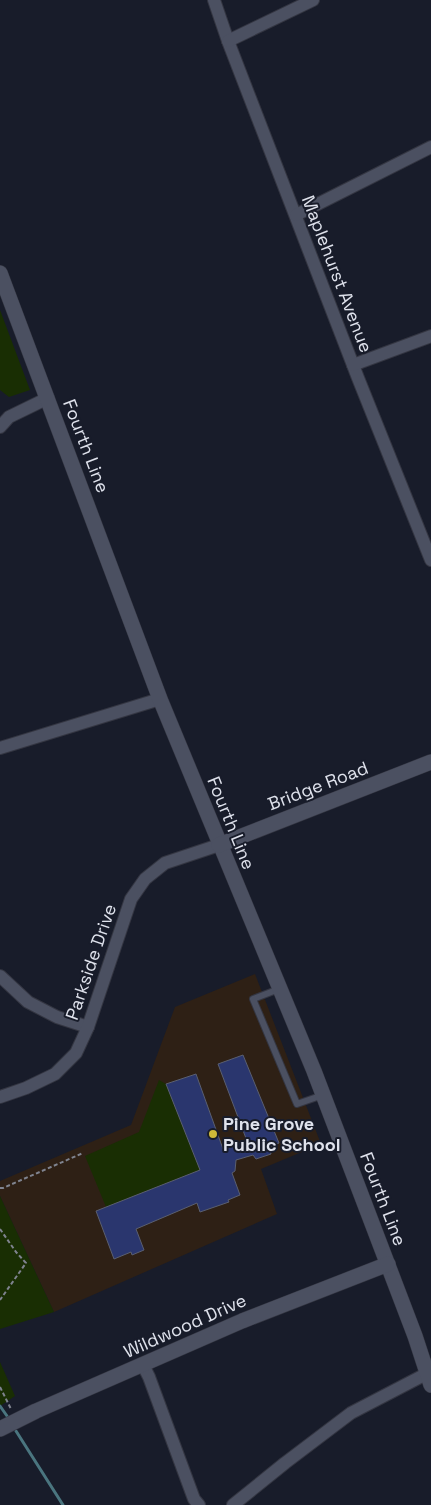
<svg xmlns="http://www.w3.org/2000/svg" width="431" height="1505" viewBox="0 0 431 1505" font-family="'Space Grotesk',sans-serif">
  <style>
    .education { fill: #2e2015 }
    .green { fill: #192e03 }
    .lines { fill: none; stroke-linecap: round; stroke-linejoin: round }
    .stream { stroke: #4a757f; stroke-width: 3 }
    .building { fill: #2a366e; stroke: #5a5f70 }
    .service-casing { stroke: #343642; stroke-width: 8 }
    .minor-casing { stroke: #343642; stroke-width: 14 }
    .tertiary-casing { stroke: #343642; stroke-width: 16 }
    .path { stroke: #7f838f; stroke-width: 2; stroke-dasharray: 4 2.5; stroke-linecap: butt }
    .service { stroke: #4b5061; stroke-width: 6 }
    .minor { stroke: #4b5061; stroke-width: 12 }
    .tertiary { stroke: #4b5061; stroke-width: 15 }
    .poi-dot { fill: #ceb938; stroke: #181c2a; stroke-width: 2 }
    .labels { text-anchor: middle; stroke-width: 4; stroke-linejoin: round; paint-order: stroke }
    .street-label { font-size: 18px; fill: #dfe2ec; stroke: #181c2a }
    .poi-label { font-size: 18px; font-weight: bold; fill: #dfe2ec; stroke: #181c2a; text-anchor: start }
  </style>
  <rect width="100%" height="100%" fill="#181c2a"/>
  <path class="education" d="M255,974L321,1144L261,1169L277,1214L54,1312L0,1196V1181L131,1125L175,1007Z"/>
  <g class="green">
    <path d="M0,310L30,390L9,397L0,390Z"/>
    <path d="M159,1080L166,1084L200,1170L106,1207L85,1156L139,1132Z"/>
    <path d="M0,1196L54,1312L0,1329Z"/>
    <path d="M0,1362L15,1396L0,1406Z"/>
  </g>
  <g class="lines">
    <g class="stream">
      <path d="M0,1406L7,1416"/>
      <path d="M16,1431L63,1505"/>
    </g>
  </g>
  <path class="building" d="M243,1055L279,1143L269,1147L271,1154L256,1159L253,1155L236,1160L235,1171L232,1173L240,1195L228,1200L229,1202L200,1212L197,1203L136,1229L144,1250L132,1255L131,1252L114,1259L96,1211L200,1170L166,1084L196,1074L223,1149L247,1141L218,1064Z"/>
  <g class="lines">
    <defs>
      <path id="service" d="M279,989L253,999L297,1104L323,1095"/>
      <g id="minor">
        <path d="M214,0L228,41L358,378L431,560"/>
        <path d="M228,41L313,0"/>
        <path d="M296,215L431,147"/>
        <path d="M353,365L431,336"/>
        <path d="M0,427L9,417L48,398"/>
        <path d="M0,748L160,699"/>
        <path d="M0,976L28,1002L57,1017L88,1027"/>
        <path d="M0,1097L26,1088L55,1074L76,1053L88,1027L131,899L145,879L165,863L219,845"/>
        <path d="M143,1365L149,1377L194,1499L199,1505"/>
        <path d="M233,1505L285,1463L351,1413L426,1374"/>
      </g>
      <g id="tertiary">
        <path d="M0,273L160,699L314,1071L415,1336L431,1385"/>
        <path d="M219,845L431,762"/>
        <path d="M0,1429L36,1411L242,1321L388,1264"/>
      </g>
    </defs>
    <use href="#service" class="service-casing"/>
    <use href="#minor" class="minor-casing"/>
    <use href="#tertiary" class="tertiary-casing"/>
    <g class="path">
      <path d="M0,1188H3L83,1153"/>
      <path d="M0,1229L16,1252L26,1263L0,1300"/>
      <path d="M0,1387L11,1409"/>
    </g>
    <use href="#service" class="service"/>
    <use href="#minor" class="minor"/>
    <use href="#tertiary" class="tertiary"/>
  </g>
  <circle class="poi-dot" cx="213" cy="1134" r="5"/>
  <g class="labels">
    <g class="street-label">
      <text transform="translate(337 274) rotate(69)" y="6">Maplehurst Avenue</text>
      <text transform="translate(86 446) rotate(69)" y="6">Fourth Line</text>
      <text transform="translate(318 786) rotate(-21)" y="6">Bridge Road</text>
      <text transform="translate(231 823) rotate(68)" y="6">Fourth Line</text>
      <text transform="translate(91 962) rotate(-71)" y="6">Parkside Drive</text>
      <text transform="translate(383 1199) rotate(69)" y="6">Fourth Line</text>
      <text transform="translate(185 1326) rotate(-24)" y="6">Wildwood Drive</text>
    </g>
    <g class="poi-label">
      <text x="223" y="1130">Pine Grove<tspan x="223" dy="21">Public School</tspan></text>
    </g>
  </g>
</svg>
